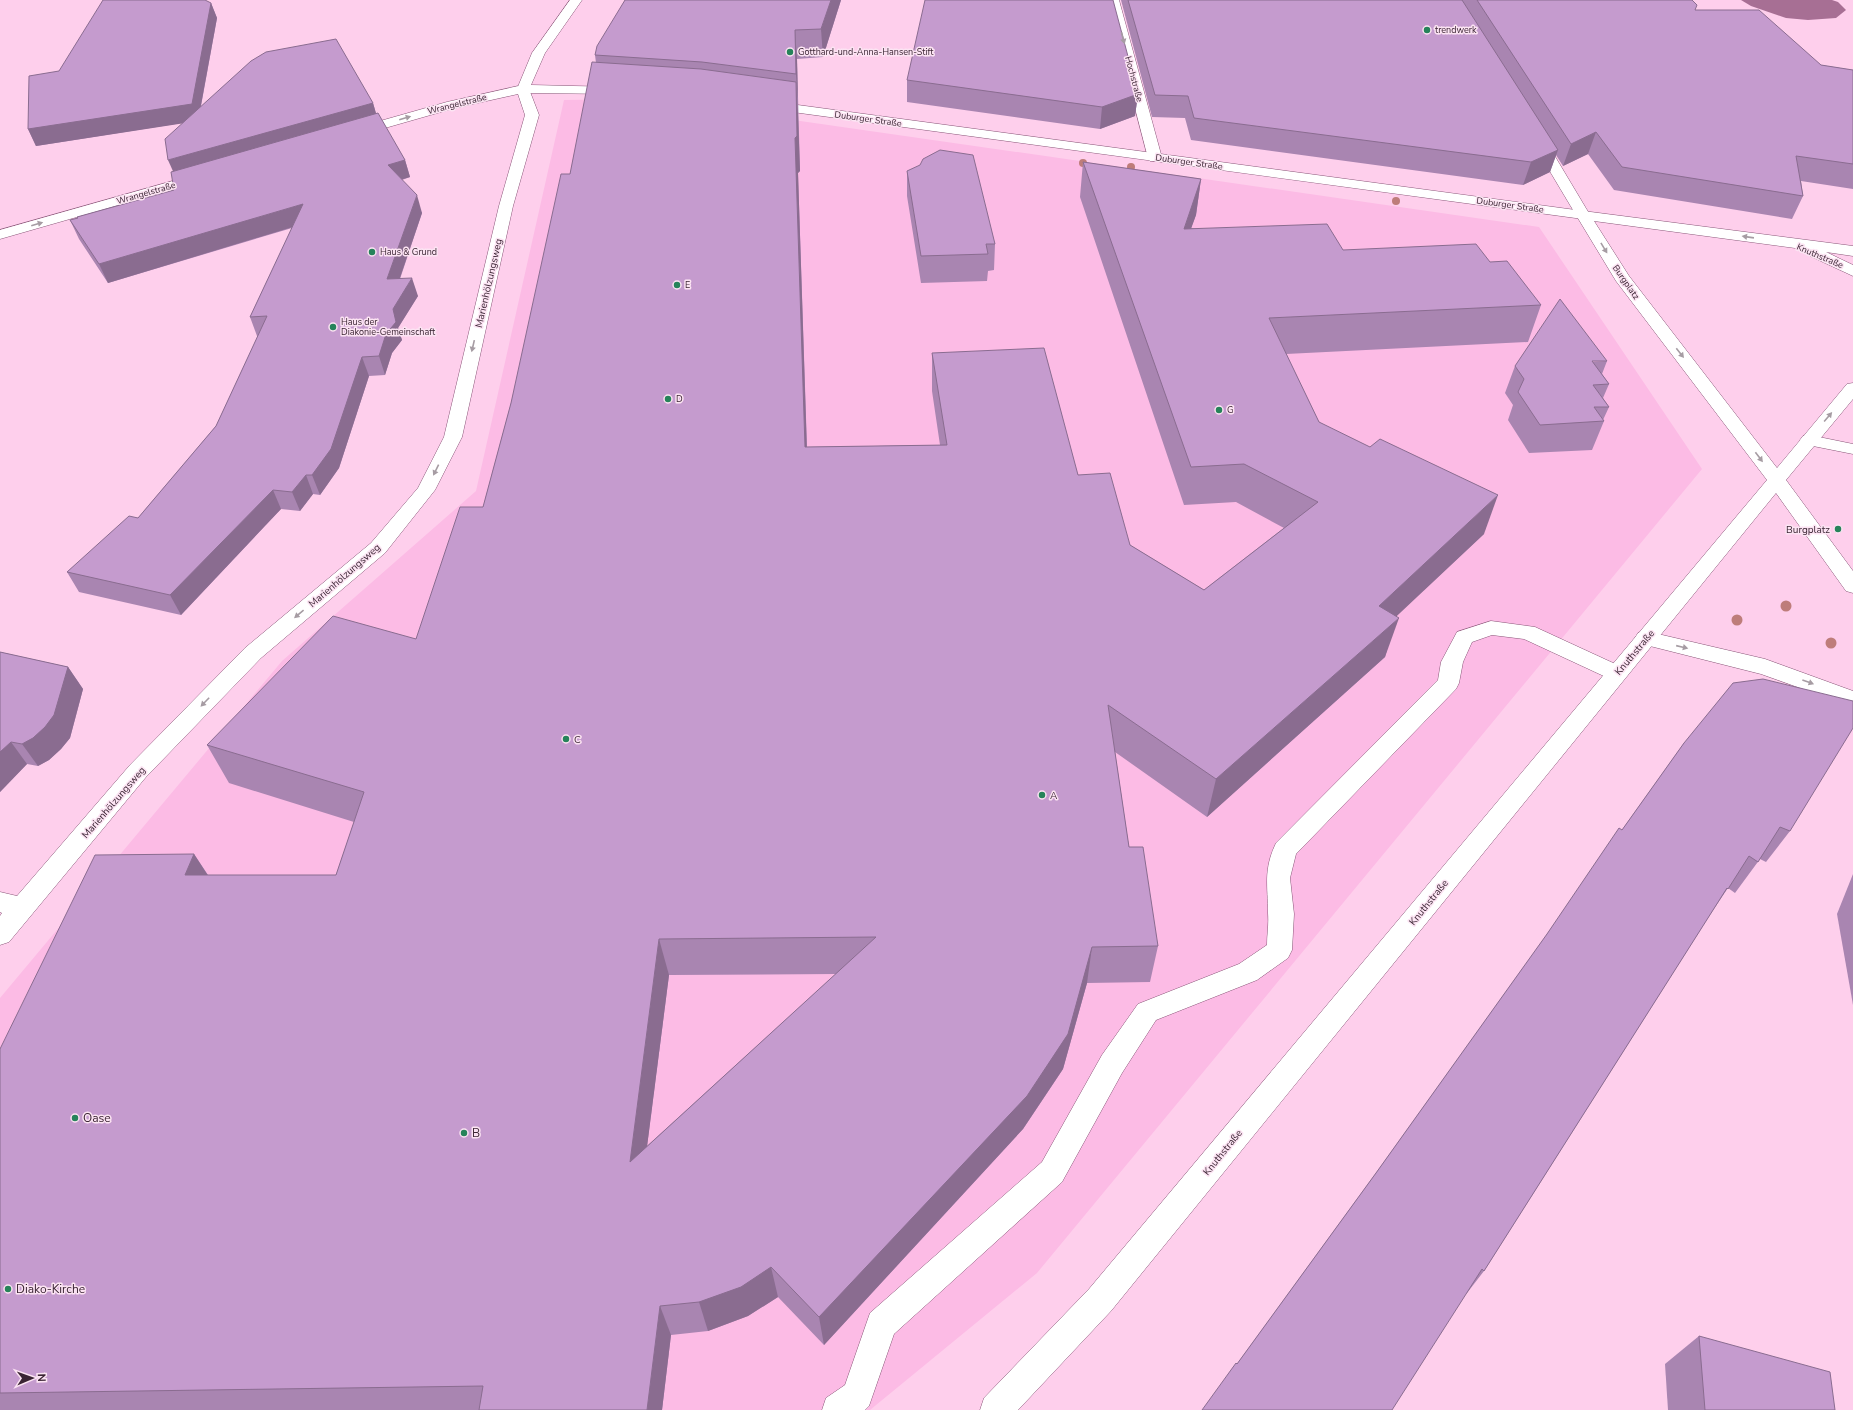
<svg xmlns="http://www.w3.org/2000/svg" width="1853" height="1410" viewBox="0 0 1853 1410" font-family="'Nunito Sans',sans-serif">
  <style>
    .built { fill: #fcbbe5 }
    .water { fill: #a76f94 }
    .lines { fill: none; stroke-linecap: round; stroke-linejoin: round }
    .service-casing { stroke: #895678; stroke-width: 1 }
    .minor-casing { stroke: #895678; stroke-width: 1 }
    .tertiary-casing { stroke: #895678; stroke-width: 1 }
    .secondary-casing { stroke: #895678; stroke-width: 1 }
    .service { fill: #fff; fill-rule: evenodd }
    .minor { fill: #fff; fill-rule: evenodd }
    .tertiary { fill: #fff; fill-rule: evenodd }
    .secondary { fill: #fff; fill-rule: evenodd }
    .tree { fill: #be7d7a }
    .wall { fill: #a985b1; fill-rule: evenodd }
    .shaded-wall { fill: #8a6c90 }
    .building { fill: #c59bce; stroke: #8a6c90; fill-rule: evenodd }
    .oneway { fill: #a69ca3 }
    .poi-dot { fill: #26835a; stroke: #fce4f3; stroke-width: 1.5 }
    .labels { text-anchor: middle; stroke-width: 3; stroke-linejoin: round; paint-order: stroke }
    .far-poi-label { font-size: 9px; fill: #3a2433; stroke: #fce4f3; text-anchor: start }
    .far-street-label { font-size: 9px; fill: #3a2433; stroke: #fce4f3 }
    .street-label { font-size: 10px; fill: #3a2433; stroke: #fce4f3 }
    .poi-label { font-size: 10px; fill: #3a2433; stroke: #fce4f3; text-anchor: start }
    .near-poi-label { font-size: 12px; fill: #3a2433; stroke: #fce4f3; text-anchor: start }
  </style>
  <rect width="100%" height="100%" fill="#fecfec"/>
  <path class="built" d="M648,99L1539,227L1702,469L1037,1273L870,1410H0V998L282,661L476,491L564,100Z"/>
  <path class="water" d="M1741,0H1832L1838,2L1846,10L1836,18L1808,20L1786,18L1751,6Z"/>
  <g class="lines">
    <defs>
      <path id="service" d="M1491,621L1535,627L1624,668L1627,673L1624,678L1616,681L1608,678L1524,639L1492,635L1472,642L1463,662L1459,683L1456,689L1296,854L1290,878L1294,914L1292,950L1288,958L1257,980L1156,1020L1122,1073L1062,1182L894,1334L869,1406L865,1410H822L826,1398L845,1385L870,1313L1042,1162L1102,1055L1138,1004L1239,964L1267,945C1267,934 1269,924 1268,913C1268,886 1263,870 1276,843L1438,680L1441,662L1457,632Z"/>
      <g id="minor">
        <path d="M1107,0H1119L1162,158L1160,161H1150L1148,158Z"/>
        <path d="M523,85L528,86L529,89L539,115L513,206L462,437L435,490L385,553L261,658L146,777L9,942L0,945V916L2,913L0,912V892L17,896L130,765L245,648L371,543L418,488L444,437L499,206L525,115L518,94L455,108L357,136L352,135L350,132L352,129L447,102Z"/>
        <path d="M1537,134L1542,135L1544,138L1590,215L1588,218H1578L1576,215L1530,138L1532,135Z"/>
        <path d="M201,173L206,174L208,177L206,180L0,239V230Z"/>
        <path d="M1809,435L1853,444V454L1803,444L1800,440L1803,436Z"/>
        <path d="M1645,631L1765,659L1853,691V707L1761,674L1638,643L1635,638L1638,633Z"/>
      </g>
      <g id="tertiary">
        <path d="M570,0H582L545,53L531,85L616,87L621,88L622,91L621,94L523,93L518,92L517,89L532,53Z"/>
        <path d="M768,101L1583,211L1588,212L1590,215L1588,218L1583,219L763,108L761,105L763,102Z"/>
      </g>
      <path id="secondary" d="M1583,211L1853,246V256L1826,252L1853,265V276L1810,256L1807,253L1810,250L1594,221L1629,276L1777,468L1847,384L1853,383V399L1786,480L1853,571V593L1846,591L1776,493L1111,1311L1018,1410H980L984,1398L1089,1289L1767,480L1616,281L1576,215L1578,212Z"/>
    </defs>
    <use href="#service" class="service-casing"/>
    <use href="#minor" class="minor-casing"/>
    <use href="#tertiary" class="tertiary-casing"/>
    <use href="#secondary" class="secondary-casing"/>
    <use href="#service" class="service"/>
    <use href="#minor" class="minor"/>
    <use href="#tertiary" class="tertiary"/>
    <use href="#secondary" class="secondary"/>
  </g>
  <g class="tree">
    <circle cx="1083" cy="163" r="4"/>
    <circle cx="1131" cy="167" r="4"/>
    <circle cx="1396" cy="201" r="4"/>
    <circle cx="1786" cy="606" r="5.5"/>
    <circle cx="1737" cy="620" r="5.5"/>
    <circle cx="1831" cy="643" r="5.5"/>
  </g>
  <g class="wall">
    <path d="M625,0H841L823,57L797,59L800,171L798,173L807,447L940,445L932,391V353L1078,475L1130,545L1204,590L1284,528L1236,502L1184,505L1080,197L1083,162L1201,179L1196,215L1191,228L1343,250L1490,262L1541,305L1528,342L1286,354L1319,422L1484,534L1396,616L1385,657L1207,817L1115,752L1129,847L1158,946L1150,982L1087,983L1063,1069L1023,1129L824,1345L778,1297L748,1316L708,1331L671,1335L662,1410H0V1049L194,854L208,875H336L354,822L229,783L207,745L416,639L483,507L511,403L570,174L596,63L595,55ZM836,974L647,1146L669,975Z"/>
    <path d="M1121,0H1692L1695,10L1821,65L1853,70V189L1801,181L1803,196L1792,219L1614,190L1588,154L1563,166L1556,155L1550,172L1523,185L1191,140L1185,118L1152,117Z"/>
    <path d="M211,3L217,18L201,106L373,103L376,114L405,160L410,177L402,180L422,213L400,279L418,296L398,328L402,340L392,353L385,375L369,376L339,468L320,495L313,494L300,511L281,509L181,615L79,592L67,572L138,518L216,426L258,336H257L250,317L292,228L108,283L79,239L70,220L174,190L173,171L182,123L36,146L28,129L59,71Z"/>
    <path d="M907,80L1138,94L1135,116L1100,129L907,102Z"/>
    <path d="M907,171L995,244L994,270L988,271L987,281L921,283L907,196Z"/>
    <path d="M1607,361L1602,374L1609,384L1603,398L1609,407L1603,420L1604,421L1592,450L1529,453L1508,420L1513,405L1505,393L1515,366Z"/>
    <path d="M0,652L68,667L83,689L70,738L61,749L49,760L38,766L27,764L0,792Z"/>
    <path d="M1684,743L1790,831L1766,862L1760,859L1735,893L1728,888L1711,913L1484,1271L1467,1293L1237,1364L1376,1173L1622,830Z"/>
    <path d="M1853,874V1005L1837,914Z"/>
    <path d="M1699,1336L1835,1410H1668L1665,1364Z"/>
  </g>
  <g class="shaded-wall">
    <path d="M831,0H841L823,57L821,29Z"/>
    <path d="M211,3L217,18L198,121L36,146L28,129Z"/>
    <path d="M795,30L797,59L798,104L796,74Z"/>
    <path d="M796,82L798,115L800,171L798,173L808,485L805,447L795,138Z"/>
    <path d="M1138,94L1135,116L1100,129L1102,107Z"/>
    <path d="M373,103L378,120L176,178L168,160Z"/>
    <path d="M1596,132L1588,154L1563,166L1571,144Z"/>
    <path d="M1558,150L1550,172L1523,185L1531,162Z"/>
    <path d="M405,160L410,177L393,182L388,165Z"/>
    <path d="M1201,179L1196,215L1178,265L1184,229Z"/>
    <path d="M417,195L422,213L393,298L387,279Z"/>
    <path d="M303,204L309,222L108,283L99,264Z"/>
    <path d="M412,278L418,296L398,328L402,340L392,353L385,375L379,356L393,309Z"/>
    <path d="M362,357L369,376L339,468L320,495L312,475Z"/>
    <path d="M306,475L313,494L300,511L292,492Z"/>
    <path d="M273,490L281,509L181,615L170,595Z"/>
    <path d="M1498,495L1484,534L1366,645L1379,606Z"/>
    <path d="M1399,618L1385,657L1207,817L1216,779Z"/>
    <path d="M68,667L83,689L70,738L61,749L49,760L38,766L22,744Z"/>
    <path d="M11,742L27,764L0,792V752Z"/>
    <path d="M194,854L218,891L185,875Z"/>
    <path d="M659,939L669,975L641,1194L630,1162Z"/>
    <path d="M1092,947L1087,983L1063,1069L1023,1129L824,1345L819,1317Z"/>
    <path d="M771,1267L778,1297L748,1316L708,1331L699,1302Z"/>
    <path d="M660,1306L671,1335L662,1410H647Z"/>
  </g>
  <g class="building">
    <path d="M103,0H205L211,3L192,104L28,129L29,76L59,71Z"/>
    <path d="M625,0H831L821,29L795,30L796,74L702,62L595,55L597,46Z"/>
    <path d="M925,0H1113L1138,94L1102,107L907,80Z"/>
    <path d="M1128,0H1462L1558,150L1531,162L1194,118L1188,96L1155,95Z"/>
    <path d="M1477,0H1692L1697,5L1695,10H1759L1821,65L1853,70V164L1796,156L1803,196L1622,167L1596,132L1571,144Z"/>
    <path d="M336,39L373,103L168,160L165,139L251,61L266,52Z"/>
    <path d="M592,62L701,69L796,82L797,136L795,138L805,447L947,445L932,353L1044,348L1078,475L1110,473L1130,545L1204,590L1318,502L1244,464L1191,467L1083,162L1201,179L1184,229L1327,224L1343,250L1476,244L1490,262L1507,261L1541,305L1269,318L1319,422L1370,447L1380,439L1498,495L1379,606L1399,618L1216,779L1108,705L1129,847H1143L1158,946L1092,947L1068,1034L1027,1096L819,1317L771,1267L741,1287L699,1302L660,1306L647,1410H479L483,1386L0,1393V1049L95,855L194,854L185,875H336L364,792L207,745L333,616L416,639L460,507H483L511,403L561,174H570ZM876,937L630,1162L659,939Z"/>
    <path d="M378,113L405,160L388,165L417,195L387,279L412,278L393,309L396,322L386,334L379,356L362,357L331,449L312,475H306L292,492L273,490L170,595L67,572L129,516L138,518L216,426L267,316L250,317L303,204L99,264L70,220L78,218L77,217L174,190L171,172Z"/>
    <path d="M940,150L973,155L995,244H986L988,254L921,256L907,171L920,165L923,159Z"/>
    <path d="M1560,299L1607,361H1592L1609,384L1593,385L1609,407H1594L1604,421L1540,425L1518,392L1524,379L1515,366Z"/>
    <path d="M0,652L68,667L54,715L45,727L33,738L22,744L11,742L0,752Z"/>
    <path d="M1763,679L1853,701V728L1790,831L1780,827L1758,862L1749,856L1728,889L1727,888L1484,1271L1482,1269L1392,1410H1202L1236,1363L1237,1364L1376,1173L1547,934L1619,828L1622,830L1684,743L1733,683Z"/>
    <path d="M1699,1336L1830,1372L1835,1410H1705Z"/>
  </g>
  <defs><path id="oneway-solid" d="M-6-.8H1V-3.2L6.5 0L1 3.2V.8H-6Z"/></defs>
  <g class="oneway">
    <use href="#oneway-solid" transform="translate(1123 38) rotate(75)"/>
    <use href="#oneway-solid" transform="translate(405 118) rotate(-16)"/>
    <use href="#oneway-solid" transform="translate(37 224) rotate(-16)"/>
    <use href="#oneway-solid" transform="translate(1748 237) rotate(-172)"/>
    <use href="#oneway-solid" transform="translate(1604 248) rotate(59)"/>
    <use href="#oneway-solid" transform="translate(473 346) rotate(103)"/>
    <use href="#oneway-solid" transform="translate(1680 353) rotate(52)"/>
    <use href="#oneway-solid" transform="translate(1828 417) rotate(-50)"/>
    <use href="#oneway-solid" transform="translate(1759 457) rotate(53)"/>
    <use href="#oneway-solid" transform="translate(436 470) rotate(116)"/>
    <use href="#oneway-solid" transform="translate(299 614) rotate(140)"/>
    <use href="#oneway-solid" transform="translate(1682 647) rotate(13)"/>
    <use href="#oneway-solid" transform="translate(1808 682) rotate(20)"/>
    <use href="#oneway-solid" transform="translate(205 702) rotate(134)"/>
  </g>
  <g class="poi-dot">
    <circle cx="1427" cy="30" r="4"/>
    <circle cx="790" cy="52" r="4"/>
    <circle cx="372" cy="252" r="4"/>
    <circle cx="677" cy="285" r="4"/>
    <circle cx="333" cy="327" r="4"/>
    <circle cx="668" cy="399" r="4"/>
    <circle cx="1219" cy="410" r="4"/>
    <circle cx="1838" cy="529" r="4"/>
    <circle cx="566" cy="739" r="4"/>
    <circle cx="1042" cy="795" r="4"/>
    <circle cx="75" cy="1118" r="4"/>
    <circle cx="464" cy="1133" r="4"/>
    <circle cx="8" cy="1289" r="4"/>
  </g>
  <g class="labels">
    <g class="far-poi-label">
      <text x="1435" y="33">trendwerk</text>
      <text x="798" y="55">Gotthard-und-Anna-Hansen-Stift</text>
      <text x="380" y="255">Haus &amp; Grund</text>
      <text x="685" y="288">E</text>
      <text x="341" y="325">Haus der<tspan x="341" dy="10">Diakonie-Gemeinschaft</tspan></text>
      <text x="676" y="402">D</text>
      <text x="1227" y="413">G</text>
    </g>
    <g class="far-street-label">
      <text transform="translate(1134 79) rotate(75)" y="3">Hochstraße</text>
      <text transform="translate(457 104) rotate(-14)" y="3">Wrangelstraße</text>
      <text transform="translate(868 119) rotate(8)" y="3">Duburger Straße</text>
      <text transform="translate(1189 162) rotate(8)" y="3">Duburger Straße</text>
      <text transform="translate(146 193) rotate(-16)" y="3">Wrangelstraße</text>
      <text transform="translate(1510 205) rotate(8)" y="3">Duburger Straße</text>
      <text transform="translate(1820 256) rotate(23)" y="3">Knuthstraße</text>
      <text transform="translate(1626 282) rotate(55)" y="3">Burgplatz</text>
    </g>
    <g class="street-label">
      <text transform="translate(488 283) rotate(-77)" y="4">Marienhölzungsweg</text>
      <text transform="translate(344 575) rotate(-41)" y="4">Marienhölzungsweg</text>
      <text transform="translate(1634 652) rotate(-50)" y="4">Knuthstraße</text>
      <text transform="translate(113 802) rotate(-49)" y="4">Marienhölzungsweg</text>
      <text transform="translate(1428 902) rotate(-51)" y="4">Knuthstraße</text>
      <text transform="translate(1222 1152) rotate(-51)" y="4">Knuthstraße</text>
    </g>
    <g class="poi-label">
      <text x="1830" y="533" text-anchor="end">Burgplatz</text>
      <text x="574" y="743">C</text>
      <text x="1050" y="799">A</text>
    </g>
    <g class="near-poi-label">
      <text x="83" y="1122">Oase</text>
      <text x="472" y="1137">B</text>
      <text x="16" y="1293">Diako-Kirche</text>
    </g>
  </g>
  <g transform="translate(32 1378) rotate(88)" stroke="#fce4f3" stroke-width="3" paint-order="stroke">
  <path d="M0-3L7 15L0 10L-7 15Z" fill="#3a2433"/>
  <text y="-6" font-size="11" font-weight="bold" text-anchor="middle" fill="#3a2433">N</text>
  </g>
</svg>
